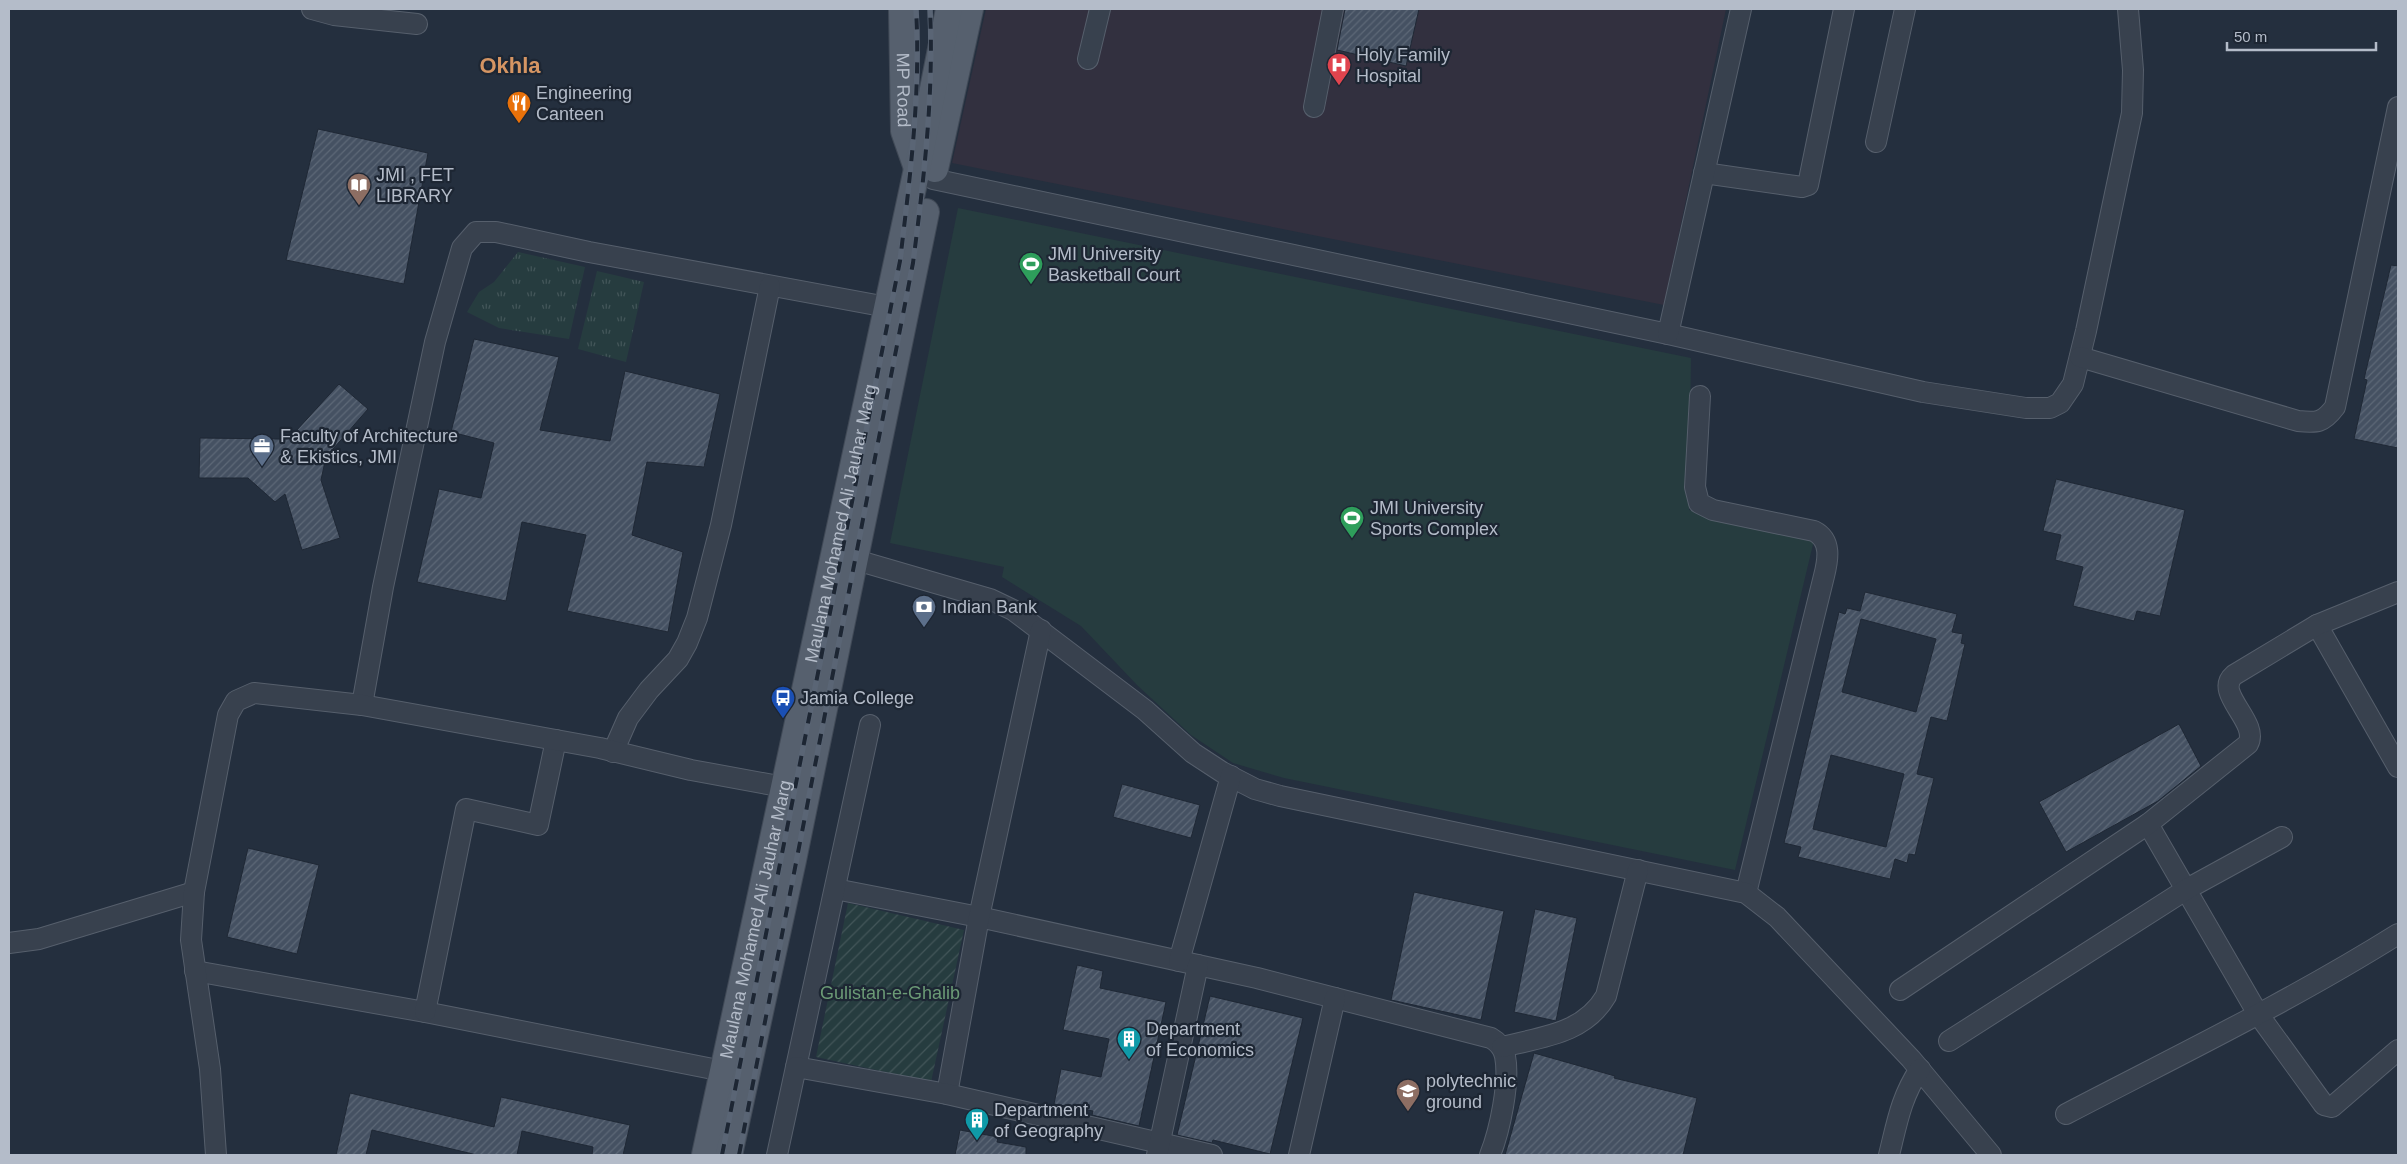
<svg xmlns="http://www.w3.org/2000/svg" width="2407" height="1164" viewBox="0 0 2407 1164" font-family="Helvetica,sans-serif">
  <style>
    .medical { fill: #32303f }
    .grass { fill: #263c3f }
    .park { fill: url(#park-tufts) }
    .garden { fill: url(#garden-furrows) }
    .building { fill: url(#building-hatch); stroke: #1f2835; fill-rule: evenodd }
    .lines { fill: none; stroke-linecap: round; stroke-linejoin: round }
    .minor-casing { stroke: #565f6c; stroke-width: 22 }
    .major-casing { stroke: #414a57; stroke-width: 28 }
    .minor { stroke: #38414e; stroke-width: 20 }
    .major { stroke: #56606e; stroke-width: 26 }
    .rail-casing { stroke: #5a6575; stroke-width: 5.5 }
    .rail { stroke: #1d2633; stroke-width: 4; stroke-dasharray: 11; stroke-linecap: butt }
    .labels { text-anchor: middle; stroke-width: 4.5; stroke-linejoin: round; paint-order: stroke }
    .poi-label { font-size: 18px; fill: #b4bcc9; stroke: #1d2633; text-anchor: start }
    .street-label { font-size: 18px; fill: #b4bcc9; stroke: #1d2633 }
    .park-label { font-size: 18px; fill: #6b9a76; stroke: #1d2633 }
    .district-label { font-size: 22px; font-weight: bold; fill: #d59563; stroke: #1d2633 }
  </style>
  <defs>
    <pattern id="park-tufts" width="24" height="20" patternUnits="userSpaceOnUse" patternTransform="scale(1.25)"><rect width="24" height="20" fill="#263c3f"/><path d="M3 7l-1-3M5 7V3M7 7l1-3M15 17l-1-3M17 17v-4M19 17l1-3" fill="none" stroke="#435659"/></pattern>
    <pattern id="garden-furrows" width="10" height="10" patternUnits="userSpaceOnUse" patternTransform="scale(1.25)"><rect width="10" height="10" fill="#263c3f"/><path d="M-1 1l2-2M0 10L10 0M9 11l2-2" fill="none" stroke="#435659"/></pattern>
    <pattern id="building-hatch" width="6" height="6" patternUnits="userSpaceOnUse" patternTransform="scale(1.25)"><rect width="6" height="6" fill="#455162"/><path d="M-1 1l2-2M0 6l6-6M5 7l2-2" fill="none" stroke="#5d6877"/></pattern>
  </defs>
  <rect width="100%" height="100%" fill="#242f3e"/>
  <path class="medical" d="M986,9H1726L1664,305L952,163Z"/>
  <path class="grass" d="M958,208L1691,358L1689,510L1815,536L1735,870L1284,778L1233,763L1191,735L1137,685L1081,626L1002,577L1004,567L890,543Z"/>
  <g class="park">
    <path d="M518,252L585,267L569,339L499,328L467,312L479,292L494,282Z"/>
    <path d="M597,271L644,282L626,362L578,349Z"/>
  </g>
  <path class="garden" d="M848,903L964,930L931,1082L816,1057Z"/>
  <g class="building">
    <path d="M1345,9H1419L1406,66L1337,50Z"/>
    <path d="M318,129L428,153L404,284L286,260Z"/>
    <path d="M2391,265L2398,266V448L2354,439L2367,380L2364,379Z"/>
    <path d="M474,339L559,357L540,430L610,441L625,371L720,394L704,467L647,462L632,535L683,552L668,632L567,611L586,535L522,522L506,601L417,582L439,489L481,498L494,443L451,432Z"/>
    <path d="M339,384L368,409L326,457L321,480L340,538L302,550L285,494L275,502L248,478H199L200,438L280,439L296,431Z"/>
    <path d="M2056,479L2185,510L2160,616L2137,611L2134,621L2073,606L2083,567L2055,560L2061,535L2043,531Z"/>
    <path d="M1865,592L1957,614L1952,632L1963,634L1961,643L1965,644L1947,721L1931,717L1917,774L1934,778L1915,855L1909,854L1907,863L1895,859L1890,879L1798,857L1801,847L1784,843L1839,612L1845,614L1847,608L1860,611ZM1861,619L1936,639L1916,712L1842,692ZM1831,755L1904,774L1886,847L1813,829Z"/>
    <path d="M2179,724L2201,766L2158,801L2066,852L2039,802Z"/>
    <path d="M1122,784L1200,805L1191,838L1113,817Z"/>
    <path d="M248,848L319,865L297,954L227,937Z"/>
    <path d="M1414,892L1504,911L1481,1020L1391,1000Z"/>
    <path d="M1535,909L1577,918L1556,1021L1514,1012Z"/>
    <path d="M1077,965L1103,971L1100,988L1166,1002L1139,1126L1092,1115L1093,1111L1054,1104L1061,1069L1101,1077L1109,1039L1063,1030Z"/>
    <path d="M1210,996L1303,1018L1270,1154L1213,1140L1212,1143L1177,1135Z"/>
    <path d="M1534,1053L1615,1076L1614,1078L1697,1098L1683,1155H1505Z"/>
    <path d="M350,1093L494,1127L501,1097L630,1125L623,1155H592L593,1147L522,1131L517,1155H477L372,1130L366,1155H336Z"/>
    <path d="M960,1130L998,1137L997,1142L1026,1147V1155H955Z"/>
  </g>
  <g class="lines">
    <defs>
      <g id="minor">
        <path d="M312,9L334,15L417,24"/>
        <path d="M1088,59L1100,9"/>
        <path d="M1314,107L1333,9"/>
        <path d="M1876,142L1905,9"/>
        <path d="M1704,173L1802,187L1808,185L1844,9"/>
        <path d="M933,179L1668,334L1923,392L2026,408H2050L2060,403L2073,384L2086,331L2132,113L2133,70L2128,9"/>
        <path d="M1668,334L1741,9"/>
        <path d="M2080,357L2298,421C2317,423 2323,423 2335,407L2398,107"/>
        <path d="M1700,396L1695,487L1699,503L1713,510L1814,531C1832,540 1828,560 1824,576L1746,893"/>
        <path d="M856,560L990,599L1013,610L1145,710L1193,753L1222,772L1255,789L1280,796L1746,893L1777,917L1911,1059L1991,1155"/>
        <path d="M2317,625L2398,767"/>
        <path d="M362,705L383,587L435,342L462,248L476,232H496L589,252L887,307"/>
        <path d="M613,752L628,718L649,690L678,659L687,643L697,618L721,525L770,286"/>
        <path d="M2148,824L2258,1014L2324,1105L2332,1107L2398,1050"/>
        <path d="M835,889L979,917L1257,978L1491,1038C1498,1042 1503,1047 1505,1056C1510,1082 1500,1130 1490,1155"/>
        <path d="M9,943L39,939L194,892"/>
        <path d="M1179,961L1231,776"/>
        <path d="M195,971L425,1012L723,1071"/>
        <path d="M1900,990L2148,824L2248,744C2260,722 2213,693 2234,675L2317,625L2398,592"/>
        <path d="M425,1012L466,809L538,825L556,740"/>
        <path d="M1949,1041L2187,889L2282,837"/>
        <path d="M1502,1047C1541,1037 1584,1034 1606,996L1638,870"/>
        <path d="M796,1067L870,725"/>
        <path d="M947,1094L979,917L1041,630"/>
        <path d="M2066,1114C2177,1056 2291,1001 2398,934"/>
        <path d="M216,1155L210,1069L191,940L194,892L228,715L236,701L254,693L362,705L600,748L691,770L784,787"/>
        <path d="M777,1155L796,1067L947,1094L1212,1155"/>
        <path d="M1157,1155L1198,965"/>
        <path d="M1299,1155L1335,998"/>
        <path d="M1889,1155C1897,1123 1901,1097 1920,1069"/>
      </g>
      <g id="major">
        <path id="s1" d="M902,9L904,131L917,168"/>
        <path d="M935,169L970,9"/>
        <path id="s2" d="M705,1155L917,169L949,9"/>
        <path d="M729,1155L793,860L926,212"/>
      </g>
    </defs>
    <use href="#minor" class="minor-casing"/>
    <use href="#major" class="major-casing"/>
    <use href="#minor" class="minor"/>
    <use href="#major" class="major"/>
    <defs>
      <g id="rail">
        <path d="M722,1155L900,261C910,177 921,93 916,9"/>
        <path d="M739,1155L913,263C924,178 934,94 930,9"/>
      </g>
    </defs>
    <use href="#rail" class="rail-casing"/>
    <use href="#rail" class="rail"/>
  </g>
  <defs>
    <symbol id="hospital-pin" viewBox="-11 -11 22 30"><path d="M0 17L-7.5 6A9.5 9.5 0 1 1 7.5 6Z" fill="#e0444e" stroke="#1d2633"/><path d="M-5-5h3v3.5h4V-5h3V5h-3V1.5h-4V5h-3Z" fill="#fff"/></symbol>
    <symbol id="restaurant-pin" viewBox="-11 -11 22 30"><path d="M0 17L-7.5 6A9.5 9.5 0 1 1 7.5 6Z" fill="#e8710a" stroke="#1d2633"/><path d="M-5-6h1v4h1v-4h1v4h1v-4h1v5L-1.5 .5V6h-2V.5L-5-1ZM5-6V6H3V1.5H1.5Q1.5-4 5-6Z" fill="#fff"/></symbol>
    <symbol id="library-pin" viewBox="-11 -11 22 30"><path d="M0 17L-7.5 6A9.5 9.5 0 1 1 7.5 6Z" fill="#8d6e63" stroke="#1d2633"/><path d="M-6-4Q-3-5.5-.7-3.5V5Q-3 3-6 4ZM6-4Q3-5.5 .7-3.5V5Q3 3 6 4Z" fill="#fff"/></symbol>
    <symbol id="stadium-pin" viewBox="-11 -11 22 30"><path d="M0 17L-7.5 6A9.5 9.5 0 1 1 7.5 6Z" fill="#2e9e5b" stroke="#1d2633"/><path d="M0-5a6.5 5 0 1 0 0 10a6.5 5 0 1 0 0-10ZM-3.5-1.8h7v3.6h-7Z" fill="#fff"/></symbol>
    <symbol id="office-pin" viewBox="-11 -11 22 30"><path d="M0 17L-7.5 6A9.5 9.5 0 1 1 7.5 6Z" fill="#5c6f8a" stroke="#1d2633"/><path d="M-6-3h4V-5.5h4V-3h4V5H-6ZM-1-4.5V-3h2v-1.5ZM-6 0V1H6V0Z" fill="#fff"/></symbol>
    <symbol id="bank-pin" viewBox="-11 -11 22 30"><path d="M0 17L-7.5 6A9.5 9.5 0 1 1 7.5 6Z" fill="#5c6f8a" stroke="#1d2633"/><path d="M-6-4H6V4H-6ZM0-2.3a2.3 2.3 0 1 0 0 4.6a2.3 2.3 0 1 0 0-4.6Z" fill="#fff"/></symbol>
    <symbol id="bus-pin" viewBox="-11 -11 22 30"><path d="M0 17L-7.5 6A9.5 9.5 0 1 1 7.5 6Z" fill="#1a4fb4" stroke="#1d2633"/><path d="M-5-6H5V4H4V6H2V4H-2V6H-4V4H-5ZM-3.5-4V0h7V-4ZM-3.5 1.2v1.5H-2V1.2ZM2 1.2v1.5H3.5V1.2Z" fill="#fff"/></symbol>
    <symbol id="building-pin" viewBox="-11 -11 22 30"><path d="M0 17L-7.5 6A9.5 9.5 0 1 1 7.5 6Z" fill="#0f9aa8" stroke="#1d2633"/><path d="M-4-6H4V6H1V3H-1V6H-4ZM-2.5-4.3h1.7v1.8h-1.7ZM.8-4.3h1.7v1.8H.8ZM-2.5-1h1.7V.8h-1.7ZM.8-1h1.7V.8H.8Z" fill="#fff"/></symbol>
    <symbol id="university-pin" viewBox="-11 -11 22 30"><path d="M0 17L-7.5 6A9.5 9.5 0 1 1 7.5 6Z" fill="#8d6e63" stroke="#1d2633"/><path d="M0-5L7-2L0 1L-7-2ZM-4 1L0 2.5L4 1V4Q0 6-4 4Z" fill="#fff"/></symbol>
  </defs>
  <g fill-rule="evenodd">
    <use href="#hospital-pin" x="1325" y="51" width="28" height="38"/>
    <use href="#restaurant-pin" x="505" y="89" width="28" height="38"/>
    <use href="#library-pin" x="345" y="171" width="28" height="38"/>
    <use href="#stadium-pin" x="1017" y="250" width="28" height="38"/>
    <use href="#office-pin" x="248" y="432" width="28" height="38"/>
    <use href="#stadium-pin" x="1338" y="504" width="28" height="38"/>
    <use href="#bank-pin" x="910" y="593" width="28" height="38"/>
    <use href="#bus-pin" x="769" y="684" width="28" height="38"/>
    <use href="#building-pin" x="1115" y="1025" width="28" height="38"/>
    <use href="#university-pin" x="1394" y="1077" width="28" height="38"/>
    <use href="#building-pin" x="963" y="1106" width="28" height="38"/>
  </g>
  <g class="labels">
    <g class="poi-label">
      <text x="1356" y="61">Holy Family<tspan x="1356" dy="21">Hospital</tspan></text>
      <text x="536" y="99">Engineering<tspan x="536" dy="21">Canteen</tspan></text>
      <text x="376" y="181">JMI , FET<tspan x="376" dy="21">LIBRARY</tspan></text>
      <text x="1048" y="260">JMI University<tspan x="1048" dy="21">Basketball Court</tspan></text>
      <text x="280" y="442">Faculty of Architecture<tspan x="280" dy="21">&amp; Ekistics, JMI</tspan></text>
      <text x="1370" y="514">JMI University<tspan x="1370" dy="21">Sports Complex</tspan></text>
      <text x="942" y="613">Indian Bank</text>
      <text x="800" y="704">Jamia College</text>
      <text x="1146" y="1035">Department<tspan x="1146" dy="21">of Economics</tspan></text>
      <text x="1426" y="1087">polytechnic<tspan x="1426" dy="21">ground</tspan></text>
      <text x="994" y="1116">Department<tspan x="994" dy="21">of Geography</tspan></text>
    </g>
    <g class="street-label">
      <text dy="6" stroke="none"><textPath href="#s1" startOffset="81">MP Road</textPath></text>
      <text dy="6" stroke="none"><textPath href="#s2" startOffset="646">Maulana Mohamed Ali Jauhar Marg</textPath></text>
      <text dy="6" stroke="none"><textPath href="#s2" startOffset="241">Maulana Mohamed Ali Jauhar Marg</textPath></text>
    </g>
    <g class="park-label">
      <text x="890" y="999">Gulistan-e-Ghalib</text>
    </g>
    <g class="district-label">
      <text x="510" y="73">Okhla</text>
    </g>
  </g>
  <rect width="2407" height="1164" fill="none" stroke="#b4bcc9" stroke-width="20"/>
  <path d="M2227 42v8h149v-8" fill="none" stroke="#b4bcc9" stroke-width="2.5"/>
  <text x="2234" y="42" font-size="15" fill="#b4bcc9" stroke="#1d2633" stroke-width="4" paint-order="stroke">50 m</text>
</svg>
